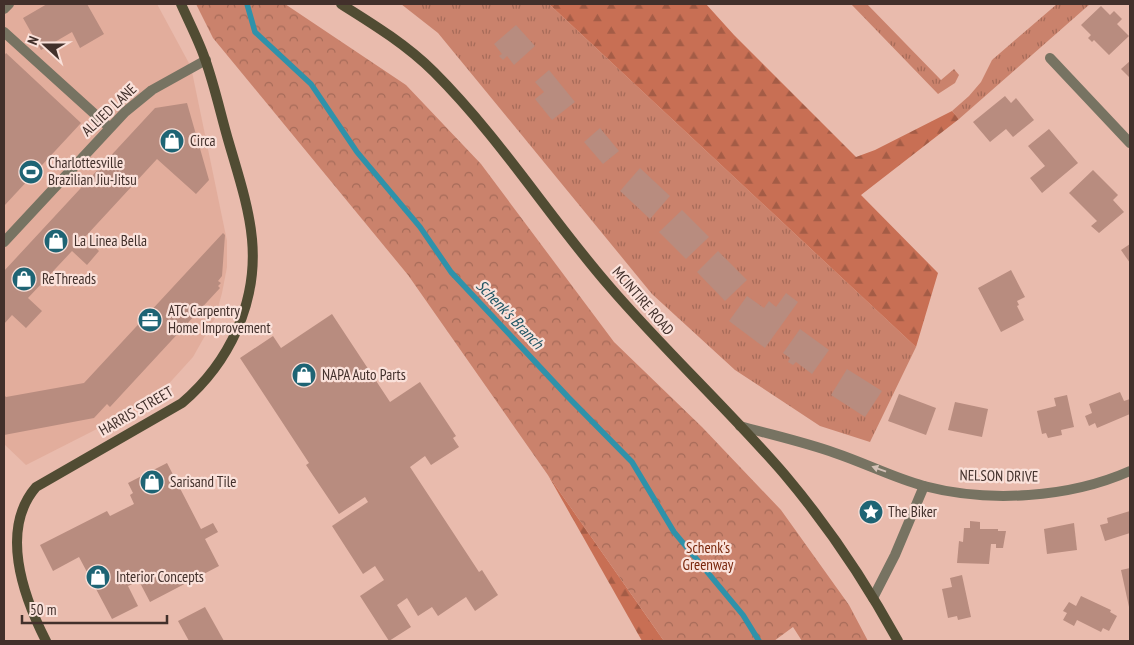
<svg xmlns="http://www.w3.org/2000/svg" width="1134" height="645" viewBox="0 0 1134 645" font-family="'PT Sans Narrow',sans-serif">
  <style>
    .built { fill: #e2ad9c }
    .grass { fill: url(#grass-tufts) }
    .forest { fill: url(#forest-firs) }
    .park { fill: url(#park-crowns) }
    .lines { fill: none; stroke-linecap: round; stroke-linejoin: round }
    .stream { stroke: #2f92aa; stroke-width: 5.5 }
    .building { fill: #b88c7f }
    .street { stroke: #777362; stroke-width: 10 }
    .secondary { stroke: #514c33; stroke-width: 10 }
    .oneway { fill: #d3c0b6 }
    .labels { text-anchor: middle; stroke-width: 4.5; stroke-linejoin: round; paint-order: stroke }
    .street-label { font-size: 15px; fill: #42302b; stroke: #fae1da }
    .poi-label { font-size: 15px; fill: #42302b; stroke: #fae1da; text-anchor: start }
    .park-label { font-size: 15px; fill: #79270c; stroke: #fae1da }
    .water-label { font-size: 16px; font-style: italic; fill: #225765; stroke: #fae1da }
  </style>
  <defs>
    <pattern id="grass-tufts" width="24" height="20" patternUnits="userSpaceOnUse" patternTransform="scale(1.25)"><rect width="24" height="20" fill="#ca826c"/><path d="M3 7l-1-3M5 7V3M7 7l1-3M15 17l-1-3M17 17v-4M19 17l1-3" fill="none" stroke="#a66b59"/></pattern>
    <pattern id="forest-firs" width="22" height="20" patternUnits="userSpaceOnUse" patternTransform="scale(1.25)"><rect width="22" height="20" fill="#c86f54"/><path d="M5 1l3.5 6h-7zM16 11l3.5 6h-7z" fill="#a45c46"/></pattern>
    <pattern id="park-crowns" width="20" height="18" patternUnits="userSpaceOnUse" patternTransform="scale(1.25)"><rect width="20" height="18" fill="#ca826c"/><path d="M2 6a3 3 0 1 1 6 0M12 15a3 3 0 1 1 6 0" fill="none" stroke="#a66b59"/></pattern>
  </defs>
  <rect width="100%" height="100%" fill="#e9bbad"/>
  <path class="built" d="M4,4H157L191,67L227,241V267L222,293L215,318L193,357L154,400L26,465L4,444Z"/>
  <g class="grass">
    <path d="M401,4H549L916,347L870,442L820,426L735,370L652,294L438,33Z"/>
    <path d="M851,4H867L941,80L954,69L959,75L955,83L938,94Z"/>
    <path d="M1057,4H1090L959,119L952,111L969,96L981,82L992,60Z"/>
  </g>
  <g class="forest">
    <path d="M549,4H706L734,35L856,157L875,150L952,111L959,119L861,195L938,273L916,347Z"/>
    <path d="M548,475L664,641H642Z"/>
  </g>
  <path class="park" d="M196,4H285L406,85L481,164L614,342L702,427L781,510L849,605L868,641H802L793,627L774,641H664L408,275L213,38Z"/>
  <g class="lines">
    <path class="stream" d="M247,4L255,32L311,84L357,152L420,227L451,272L568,397L632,462L674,532L743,615L759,641"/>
  </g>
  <g class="building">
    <path d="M47,4H87L104,34L80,48L72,32L41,50L23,18Z"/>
    <path d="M1101,6L1110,15L1114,11L1122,19L1117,24L1129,36L1109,55L1094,40L1092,42L1088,38L1091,35L1081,25Z"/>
    <path d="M516,25L535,46L514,65L507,56L503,60L499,56L502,54L494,44Z"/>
    <path d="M6,53L81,123L4,206V56Z"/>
    <path d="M1130,61V78L1121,69Z"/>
    <path d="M549,70L575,102L552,120L535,99L544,92L535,82Z"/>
    <path d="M1005,96L1011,103L1016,98L1034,120L1013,137L1006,129L990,142L973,122Z"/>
    <path d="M187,103L209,180L196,194L157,159L85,237L99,251L87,265L72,251L28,298L42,311L26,328L12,315L4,324V271L155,108Z"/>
    <path d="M600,128L619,151L603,164L584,142Z"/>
    <path d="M1049,129L1078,163L1042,193L1030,178L1045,166L1028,146Z"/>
    <path d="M640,168L670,196L650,219L620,191Z"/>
    <path d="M1093,170L1118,195L1113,200L1124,212L1099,233L1091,226L1097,221L1069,193Z"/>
    <path d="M682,210L709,237L686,259L659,232Z"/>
    <path d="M223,233L225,235L222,276L218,281L221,283L218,286L220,288L110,407L107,404L94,418L4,435V395L6,397L84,383Z"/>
    <path d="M1130,244V263L1121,250Z"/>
    <path d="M718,251L747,280L725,301L697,272Z"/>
    <path d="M1011,270L1025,297L1017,301L1019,305L1017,306L1024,320L1001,332L978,288Z"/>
    <path d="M786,293L798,302L765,348L729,321L747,296L764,308L769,301L776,307Z"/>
    <path d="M332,314L390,402L420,382L456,436L453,438L459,447L431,465L425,456L410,467L479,572L482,570L498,595L475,611L466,597L438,616L432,607L418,616L407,598L397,605L411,627L389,641L360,596L384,580L375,566L363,574L332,526L368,502L365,497L339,514L306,465L309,463L240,358L273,336L281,348Z"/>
    <path d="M800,329L829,350L812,374L796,362L793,365L788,362L790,358L783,353Z"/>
    <path d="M847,369L882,391L865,417L831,395Z"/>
    <path d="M1120,392L1124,401L1130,399V414L1097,428L1095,423L1089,426L1085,416L1092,413L1089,404Z"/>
    <path d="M899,394L936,408L926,435L888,421Z"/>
    <path d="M1067,395L1074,427L1061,430L1062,435L1048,438L1046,433L1042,434L1037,411L1056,406L1054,398Z"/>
    <path d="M955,402L988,409L982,437L948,430Z"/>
    <path d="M167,463L201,529L213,523L218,532L205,539L219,566L150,602L139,581L128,586L138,606L112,619L79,557L53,571L40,545L107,511L110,516L134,504L130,495L133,493L128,483Z"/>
    <path d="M1130,511V533L1105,541L1100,525L1108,523L1107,518Z"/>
    <path d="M970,521L980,522V529H998V531H1006L1003,548H996V544H991L989,564L957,563L959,541L963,542L964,528H970Z"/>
    <path d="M1074,523L1077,550L1047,554L1044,529Z"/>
    <path d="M1130,568V607H1129L1121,570Z"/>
    <path d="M962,575L971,617L958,620L957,616L948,618L942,589L952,587L950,578Z"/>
    <path d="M1081,596L1111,610L1110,612L1117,616L1109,631L1103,628L1101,632L1077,620L1074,626L1063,620L1067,613L1063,611L1069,602L1076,606Z"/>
    <path d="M205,607L224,641H189L178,621Z"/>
  </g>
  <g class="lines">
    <g class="street">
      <path d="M4,9L9,4"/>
      <path d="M4,32L109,127"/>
      <path d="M1050,58L1130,143"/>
      <path d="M4,242L125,112L152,90L206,60"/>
      <path d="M740,426C772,435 804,442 835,453C865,463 894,478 924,486C989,503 1069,498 1130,471"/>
      <path d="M873,598L895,555L924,486"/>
    </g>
    <g class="secondary">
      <path d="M341,4C373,24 407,45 434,72C501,139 549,217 610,287C666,352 729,410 785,475C828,526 866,583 898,641"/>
      <path d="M46,641C22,594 0,529 36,487L182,403C229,363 258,303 252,239C249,207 238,174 229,143C221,116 215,87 205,59C199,41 189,22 181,4"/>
    </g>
  </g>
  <defs><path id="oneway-solid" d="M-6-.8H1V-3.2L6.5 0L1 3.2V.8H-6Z" transform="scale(1.25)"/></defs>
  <use class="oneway" href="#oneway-solid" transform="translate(879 469) rotate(-160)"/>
  <defs>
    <symbol id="shop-disc" viewBox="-11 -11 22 22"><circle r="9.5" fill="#1e6474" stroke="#fae1da"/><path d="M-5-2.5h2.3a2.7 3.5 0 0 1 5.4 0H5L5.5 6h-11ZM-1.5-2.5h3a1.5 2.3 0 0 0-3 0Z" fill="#fff"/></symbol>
    <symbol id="stadium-disc" viewBox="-11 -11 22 22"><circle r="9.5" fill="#1e6474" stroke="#fae1da"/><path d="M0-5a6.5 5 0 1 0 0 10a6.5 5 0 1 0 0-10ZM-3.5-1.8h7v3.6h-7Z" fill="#fff"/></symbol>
    <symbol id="office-disc" viewBox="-11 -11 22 22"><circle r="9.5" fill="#1e6474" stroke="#fae1da"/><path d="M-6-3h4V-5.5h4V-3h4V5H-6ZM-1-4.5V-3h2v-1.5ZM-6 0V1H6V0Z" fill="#fff"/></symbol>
    <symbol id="sight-disc" viewBox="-11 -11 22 22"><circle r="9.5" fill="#1e6474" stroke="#fae1da"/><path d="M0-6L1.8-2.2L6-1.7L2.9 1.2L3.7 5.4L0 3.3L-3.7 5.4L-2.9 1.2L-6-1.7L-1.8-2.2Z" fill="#fff"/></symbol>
  </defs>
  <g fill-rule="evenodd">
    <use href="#shop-disc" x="158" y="127" width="28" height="28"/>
    <use href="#stadium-disc" x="17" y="158" width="28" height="28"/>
    <use href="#shop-disc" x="42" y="227" width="28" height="28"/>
    <use href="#shop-disc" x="10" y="265" width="28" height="28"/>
    <use href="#office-disc" x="136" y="306" width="28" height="28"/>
    <use href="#shop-disc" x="290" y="361" width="28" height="28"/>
    <use href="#shop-disc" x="138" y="468" width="28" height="28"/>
    <use href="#sight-disc" x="857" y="498" width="28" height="28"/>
    <use href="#shop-disc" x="84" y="563" width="28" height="28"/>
  </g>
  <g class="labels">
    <g class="street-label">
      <text transform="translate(109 110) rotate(-43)" y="5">ALLIED LANE</text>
      <text transform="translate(643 301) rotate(49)" y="5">MCINTIRE ROAD</text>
      <text transform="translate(136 411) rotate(-30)" y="5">HARRIS STREET</text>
      <text transform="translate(999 476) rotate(1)" y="5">NELSON DRIVE</text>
    </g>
    <g class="poi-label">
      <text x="190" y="146">Circa</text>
      <text x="48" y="168">Charlottesville<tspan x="48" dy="17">Brazilian Jiu-Jitsu</tspan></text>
      <text x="74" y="246">La Linea Bella</text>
      <text x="42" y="284">ReThreads</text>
      <text x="168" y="316">ATC Carpentry<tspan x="168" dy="17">Home Improvement</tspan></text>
      <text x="322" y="380">NAPA Auto Parts</text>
      <text x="170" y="487">Sarisand Tile</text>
      <text x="888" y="517">The Biker</text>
      <text x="116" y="582">Interior Concepts</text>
    </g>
    <g class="park-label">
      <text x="708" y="553">Schenk's<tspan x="708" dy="17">Greenway</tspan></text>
    </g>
    <g class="water-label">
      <text transform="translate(510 314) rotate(46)" y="6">Schenk's Branch</text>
    </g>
  </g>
  <rect width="1134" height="645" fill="none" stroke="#42302b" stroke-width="10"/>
  <g transform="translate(45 45) rotate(291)" stroke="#fae1da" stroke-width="4" paint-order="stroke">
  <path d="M0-4L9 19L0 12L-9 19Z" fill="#42302b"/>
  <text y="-8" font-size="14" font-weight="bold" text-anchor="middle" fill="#42302b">N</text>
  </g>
  <path d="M22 615v8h145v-8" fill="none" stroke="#42302b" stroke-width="2.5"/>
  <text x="30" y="615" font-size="15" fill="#42302b" stroke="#fae1da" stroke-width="4" paint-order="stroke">50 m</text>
</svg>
